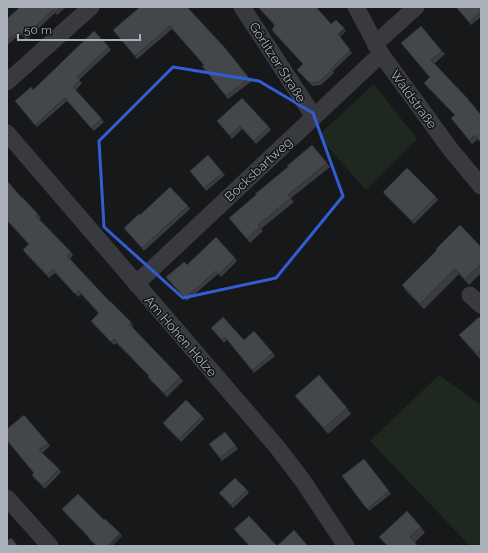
<svg xmlns="http://www.w3.org/2000/svg" width="488" height="553" viewBox="0 0 488 553" font-family="Raleway,sans-serif">
  <style>
    .green { fill: #1f281f }
    .lines { fill: none; stroke-linecap: round; stroke-linejoin: round }
    .minor { stroke: #383a3f; stroke-width: 17 }
    .wall { fill: #3a3c40 }
    .shaded-wall { fill: #2f3134 }
    .building { fill: #43464a; stroke: #2f3134 }
    .marked { fill: none; stroke: #325dd4; stroke-width: 3; stroke-linejoin: round }
    .labels { text-anchor: middle; stroke-width: 3; stroke-linejoin: round; paint-order: stroke }
    .street-label { font-size: 13px; fill: #a9b0ba; stroke: #121315 }
  </style>
  <rect width="100%" height="100%" fill="#17181a"/>
  <g class="green">
    <path d="M374,84L417,139L366,190L318,136Z"/>
    <path d="M439,375L481,405V544L479,546H470L370,441Z"/>
  </g>
  <g class="lines">
    <g class="minor">
      <path d="M242,7L314,117"/>
      <path d="M356,7L381,54L451,150L481,186"/>
      <path d="M375,44L416,7"/>
      <path d="M7,82L91,7"/>
      <path d="M7,133L277,447L303,481L346,546"/>
      <path d="M136,284L381,54"/>
      <path d="M470,295L481,305"/>
      <path d="M7,498L50,546"/>
    </g>
  </g>
  <g class="wall">
    <path d="M20,7H66L57,15L55,13L26,40L21,34L7,45V19Z"/>
    <path d="M187,7L252,81L228,99L204,69V65L172,29L137,59L113,30Z"/>
    <path d="M258,7L331,24L346,31L340,37L352,53L333,71L334,73L321,85L312,86L297,70L303,64L274,33L272,30L274,25Z"/>
    <path d="M456,7H481V17L471,25Z"/>
    <path d="M401,43L442,51L445,54L434,64L478,139L472,144L451,118L455,115L427,87L424,83L430,78Z"/>
    <path d="M109,47L111,50L79,80L82,83L76,90L104,122L94,131L67,101L37,127L15,101Z"/>
    <path d="M217,121L269,127L271,130L256,144L242,129L232,139Z"/>
    <path d="M327,163L330,167L291,198L294,202L261,229L263,231L250,243L229,218Z"/>
    <path d="M190,171L223,173L225,175L206,191Z"/>
    <path d="M7,181L22,198L38,214L41,218L39,219L71,252L73,255L70,259L110,302L131,322L133,326L132,327L180,377L183,381L167,397L150,380L148,377L149,376L116,343L114,345L94,325L91,321L99,314L81,294L78,297L55,273L49,278L25,253L23,250L29,245L7,221Z"/>
    <path d="M383,192L436,197L438,200L414,224L385,195Z"/>
    <path d="M188,206L190,209L144,251L124,228Z"/>
    <path d="M481,247V273L469,285L459,274L424,309L406,291L402,285Z"/>
    <path d="M235,258L237,261L221,277L218,274L187,301L166,277L187,265Z"/>
    <path d="M481,319V360L463,340L459,335Z"/>
    <path d="M211,328L244,340L273,353L275,356L254,373L227,340L224,343Z"/>
    <path d="M295,396L347,408L351,414L328,434L299,401Z"/>
    <path d="M202,416L204,419L181,442L165,426L163,423Z"/>
    <path d="M225,432L238,449L222,461L209,444Z"/>
    <path d="M7,441L48,443L50,446L42,453L59,469L61,472L45,489L34,478L32,475L34,473Z"/>
    <path d="M364,459L391,494L369,511L342,476Z"/>
    <path d="M247,490L249,493L233,508L219,493Z"/>
    <path d="M62,509L104,520L120,533L122,536L112,546H96L90,540L88,537L64,512Z"/>
    <path d="M421,527L425,533L415,542L418,546H387L379,537Z"/>
    <path d="M234,529L277,546H308H249L238,534Z"/>
  </g>
  <g class="shaded-wall">
    <path d="M344,28L346,31L340,37L338,34Z"/>
    <path d="M120,533L122,536L112,546H108Z"/>
  </g>
  <g class="building">
    <path d="M20,7H60L55,12L53,10L24,37L19,32L7,41V19Z"/>
    <path d="M140,7H187L225,48L249,78L226,96L202,66L204,65L170,26L135,56L113,30Z"/>
    <path d="M258,7H316L331,24L336,20L344,28L338,34L350,50L331,69L332,70L319,82L310,83L297,70L303,64L272,30L275,25Z"/>
    <path d="M456,7H481V12L469,22Z"/>
    <path d="M421,26L442,51L431,60L467,98L481,115V143L475,135L469,140L451,118L455,115L424,83L430,77L401,43Z"/>
    <path d="M94,31L109,47L77,77L80,80L73,87L102,119L91,128L65,98L35,125L15,101L31,87L33,90Z"/>
    <path d="M242,98L269,127L254,141L240,126L230,136L217,121Z"/>
    <path d="M312,145L327,163L288,195L291,198L258,225L260,227L247,239L229,218L256,195L255,194L288,167L287,166Z"/>
    <path d="M208,155L223,173L204,188L190,171Z"/>
    <path d="M407,168L436,197L412,221L383,192Z"/>
    <path d="M7,181L22,198V197L38,214L36,216L71,252L67,256L110,302H111L131,322L129,324L180,377L164,393L148,377L149,376L114,339L111,342L91,321L99,313L79,291L75,294L53,269L47,275L23,250L29,244L7,220Z"/>
    <path d="M170,187L188,206L142,248L124,228L139,214L140,215Z"/>
    <path d="M460,225L481,247V264L465,279L455,269L420,304L402,285L437,250L436,249Z"/>
    <path d="M216,237L235,258L219,274L216,271L185,298L166,277L184,262L187,265Z"/>
    <path d="M223,317L244,340L254,331L273,353L252,370L225,337L222,340L211,328Z"/>
    <path d="M479,317L481,319V350L477,354L459,335Z"/>
    <path d="M319,375L347,408L324,428L295,396Z"/>
    <path d="M186,400L202,416L179,439L163,423Z"/>
    <path d="M24,415L48,443L39,450L59,469L43,486L32,475L34,473L7,440V429Z"/>
    <path d="M225,432L236,446L220,458L209,444Z"/>
    <path d="M364,459L389,491L367,509L342,476Z"/>
    <path d="M235,478L247,490L231,505L219,493Z"/>
    <path d="M78,494L104,520L105,519L120,533L108,546H97L88,537V536L62,509Z"/>
    <path d="M407,511L421,527L410,537L418,546H388L379,537Z"/>
    <path d="M249,516L277,546L294,530L308,546H250L234,529Z"/>
    <path d="M11,538L18,546H7V541Z"/>
  </g>
  <path class="marked" d="M173,67L259,81L313,113L343,196L276,278L183,298L104,227L99,141Z"/>
  <g class="labels">
    <g class="street-label">
      <text transform="translate(278 62) rotate(57)" y="5">Görlitzer Straße</text>
      <text transform="translate(414 99) rotate(54)" y="5">Waldstraße</text>
      <text transform="translate(258 169) rotate(-43)" y="5">Bocksbartweg</text>
      <text transform="translate(181 336) rotate(49)" y="5">Am Hohen Holze</text>
    </g>
  </g>
  <rect width="488" height="553" fill="none" stroke="#a9b0ba" stroke-width="16"/>
  <path d="M18 34v6h122v-6" fill="none" stroke="#a9b0ba" stroke-width="2"/>
  <text x="24" y="34" font-size="12" fill="#a9b0ba" stroke="#121315" stroke-width="3" paint-order="stroke">50 m</text>
</svg>
